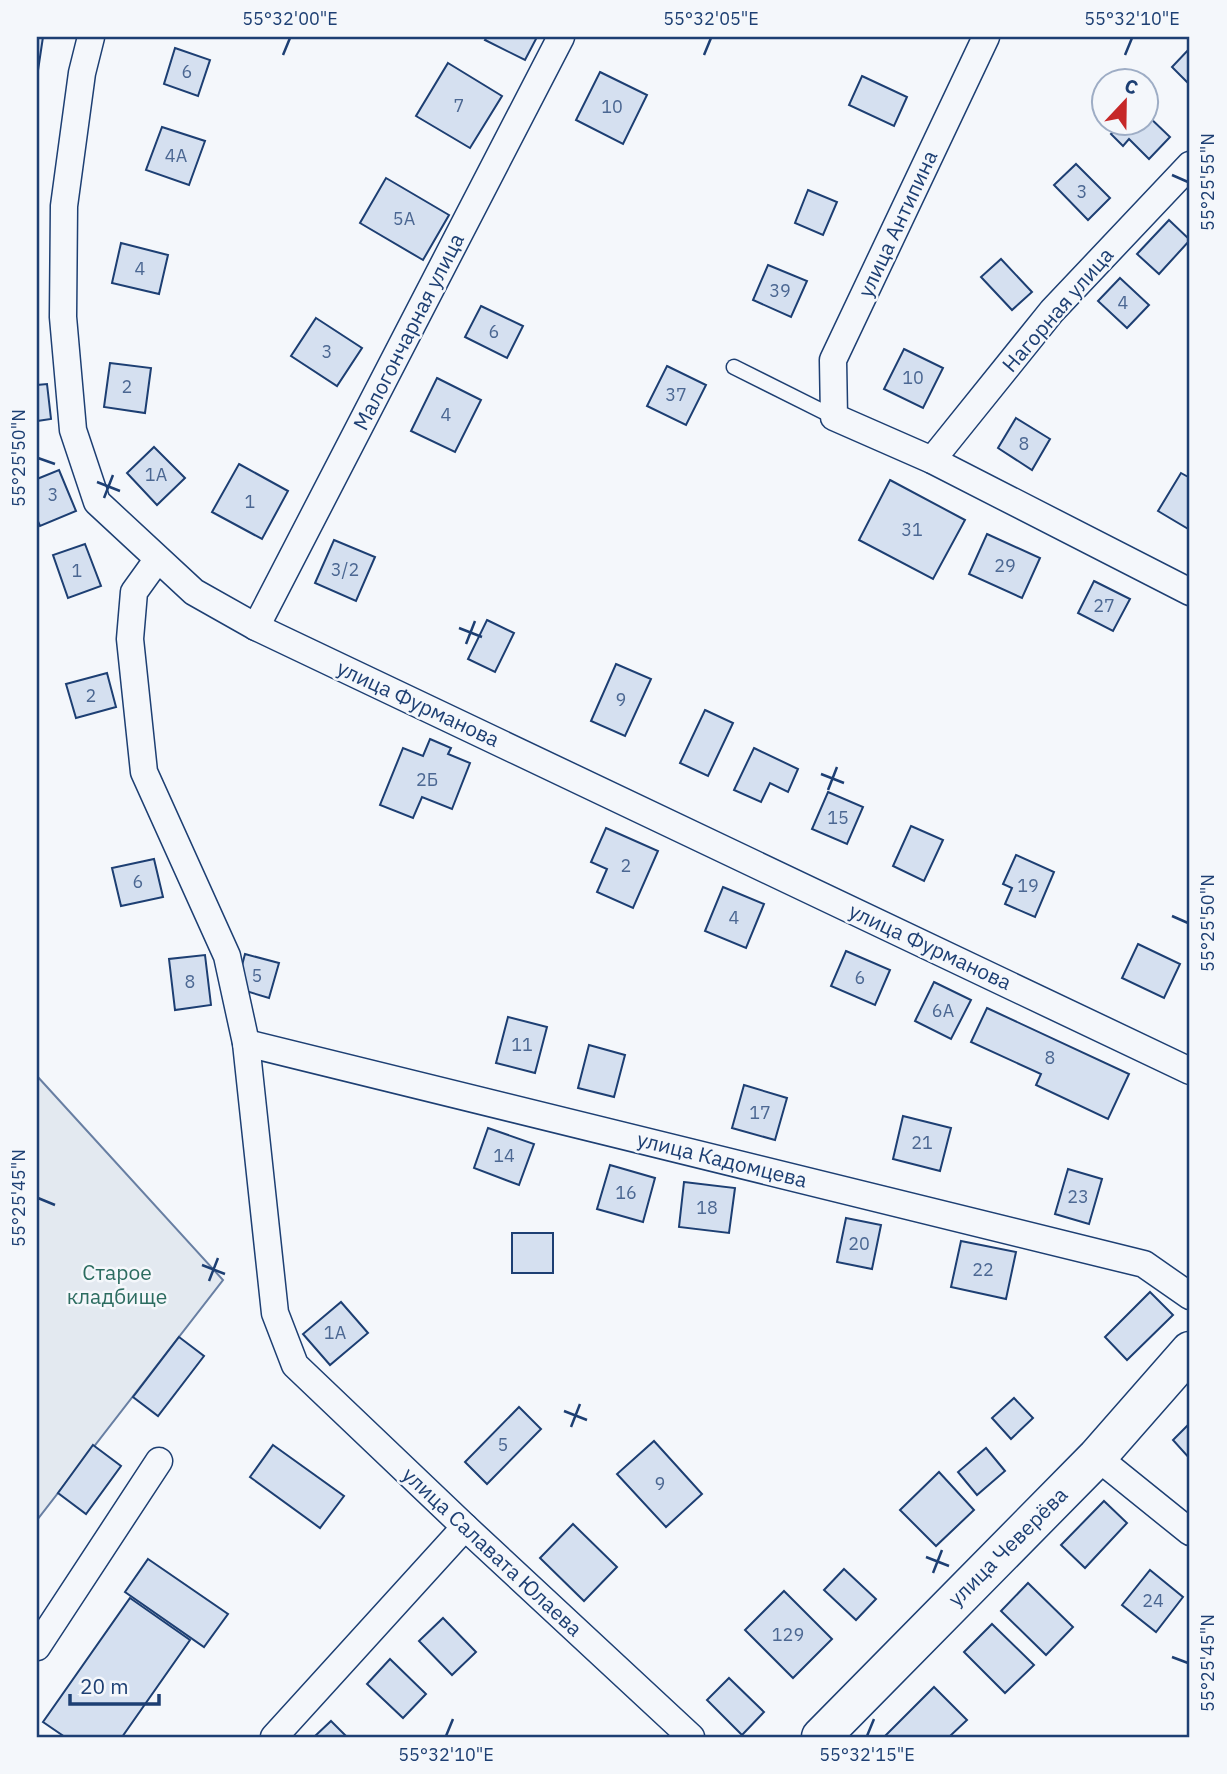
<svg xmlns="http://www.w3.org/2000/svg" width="1227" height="1774" viewBox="0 0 1227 1774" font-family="'IBM Plex Sans',sans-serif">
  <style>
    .green { fill: #e3e9f0; stroke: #687fa3; stroke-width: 2 }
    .building { fill: #d5e0f0; stroke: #1d3f73; stroke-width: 2 }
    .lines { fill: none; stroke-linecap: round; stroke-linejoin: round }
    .lane-casing { stroke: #1d3f73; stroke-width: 17 }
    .street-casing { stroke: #1d3f73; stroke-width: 29 }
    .secondary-casing { stroke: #1d3f73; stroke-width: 41 }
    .lane { stroke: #f4f7fb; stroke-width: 14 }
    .street { stroke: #f4f7fb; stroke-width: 26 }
    .secondary { stroke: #f4f7fb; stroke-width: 38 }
    .ticks { fill: none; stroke: #1d3f73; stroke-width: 2.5 }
    .labels { text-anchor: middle; stroke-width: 5; stroke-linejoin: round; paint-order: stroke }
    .number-label { font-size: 18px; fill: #4b6792 }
    .street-label { font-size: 21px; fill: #1d3f73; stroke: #f4f7fb }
    .park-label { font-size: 21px; fill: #2c6c60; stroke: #f4f7fb }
    .neatline { fill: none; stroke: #1d3f73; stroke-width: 2.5 }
    .ticks-label { font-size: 18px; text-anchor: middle; fill: #1d3f73 }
  </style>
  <rect width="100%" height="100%" fill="#f4f7fb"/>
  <path class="green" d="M37,1076L223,1280L37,1520Z"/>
  <g class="building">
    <path d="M37,37H43L37,77Z"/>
    <path d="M487,37H537L525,60L485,40Z"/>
    <path d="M175,48L210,60L198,96L164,84Z"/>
    <path d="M1190,48V85L1172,67Z"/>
    <path d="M448,63L502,96L470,148L416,116Z"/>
    <path d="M600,72L647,95L623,144L576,120Z"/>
    <path d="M862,76L907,97L894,126L849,105Z"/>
    <path d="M1146,114L1170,137L1149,159L1129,139L1123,146L1111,134L1123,122H1146Z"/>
    <path d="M162,127L205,141L189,185L146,170Z"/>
    <path d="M1076,164L1110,198L1088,220L1054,185Z"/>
    <path d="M386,178L449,215L423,260L360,223Z"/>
    <path d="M808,190L837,202L823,235L795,223Z"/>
    <path d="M1169,220L1190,240L1159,274L1137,254Z"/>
    <path d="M121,243L168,255L159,294L112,283Z"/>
    <path d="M1001,259L1032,292L1012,310L981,277Z"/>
    <path d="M768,265L807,281L791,317L753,300Z"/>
    <path d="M1120,278L1149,305L1127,328L1098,301Z"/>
    <path d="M481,306L523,326L507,358L465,337Z"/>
    <path d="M316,318L362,348L337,386L291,356Z"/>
    <path d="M904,349L943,368L923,408L884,389Z"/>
    <path d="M110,363L151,368L145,413L104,407Z"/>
    <path d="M667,366L706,385L686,425L647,406Z"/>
    <path d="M437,378L481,400L455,452L411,431Z"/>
    <path d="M47,384L51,419L37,421V385Z"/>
    <path d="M1016,418L1050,439L1032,470L998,448Z"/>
    <path d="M154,447L185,478L157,505L127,473Z"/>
    <path d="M239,464L288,491L262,539L212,512Z"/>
    <path d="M59,470L76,511L40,526L37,519V479Z"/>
    <path d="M1181,473L1190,478V530L1158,511Z"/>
    <path d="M890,480L965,520L933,579L859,540Z"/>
    <path d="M987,534L1040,558L1022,598L969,574Z"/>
    <path d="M334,540L375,557L356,601L315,583Z"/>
    <path d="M85,544L101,586L68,598L53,555Z"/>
    <path d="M1094,581L1130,599L1113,631L1078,613Z"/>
    <path d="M487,620L514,633L495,672L468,659Z"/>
    <path d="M616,664L651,679L625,736L591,721Z"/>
    <path d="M107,673L116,707L76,718L66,684Z"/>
    <path d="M705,710L733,723L708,776L680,763Z"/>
    <path d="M430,739L451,748L448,754L470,763L452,809L422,797L413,818L380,805L403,748L423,756Z"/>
    <path d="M754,748L798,769L788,792L770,783L761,802L734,790Z"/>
    <path d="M828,792L863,807L847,844L812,829Z"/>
    <path d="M911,826L943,840L924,881L893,866Z"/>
    <path d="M606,828L658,851L633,908L597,892L607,869L591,862Z"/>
    <path d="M1016,855L1054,872L1035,917L1005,904L1012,888L1003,884Z"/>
    <path d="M154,859L163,897L121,906L112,868Z"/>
    <path d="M723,887L764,904L746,948L705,931Z"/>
    <path d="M1138,944L1180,964L1164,998L1122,978Z"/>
    <path d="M846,951L890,970L875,1005L831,986Z"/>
    <path d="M245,954L279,963L269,998L236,988Z"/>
    <path d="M205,955L211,1005L175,1010L169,959Z"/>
    <path d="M934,982L971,1000L951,1039L915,1021Z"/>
    <path d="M987,1008L1129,1074L1108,1119L1036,1085L1041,1074L971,1042Z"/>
    <path d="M508,1017L547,1027L535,1073L496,1063Z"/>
    <path d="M589,1045L625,1055L614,1097L578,1088Z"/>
    <path d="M744,1085L787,1098L775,1140L732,1128Z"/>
    <path d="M903,1116L951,1128L940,1171L893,1159Z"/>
    <path d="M488,1128L534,1144L519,1185L474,1168Z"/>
    <path d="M610,1165L655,1178L643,1222L597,1209Z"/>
    <path d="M1068,1169L1102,1179L1089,1224L1055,1214Z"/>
    <path d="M684,1182L735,1188L729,1233L679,1227Z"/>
    <path d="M846,1218L881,1225L872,1269L837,1262Z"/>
    <rect x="512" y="1233" width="41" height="40"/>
    <path d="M961,1241L1016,1252L1006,1299L951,1287Z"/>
    <path d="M1150,1292L1173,1315L1127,1360L1105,1337Z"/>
    <path d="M341,1302L368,1333L330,1365L303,1334Z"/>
    <path d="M179,1337L204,1356L158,1416L133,1397Z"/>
    <path d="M1014,1398L1033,1418L1011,1439L992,1418Z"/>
    <path d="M519,1407L541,1429L487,1484L465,1462Z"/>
    <path d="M1190,1423V1459L1173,1440Z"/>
    <path d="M654,1441L702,1494L666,1527L617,1474Z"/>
    <path d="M93,1445L121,1466L86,1514L58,1493Z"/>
    <path d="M273,1445L344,1496L320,1528L250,1477Z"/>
    <path d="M986,1448L1005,1471L977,1495L958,1472Z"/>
    <path d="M939,1472L974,1510L936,1546L900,1510Z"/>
    <path d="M1104,1501L1127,1523L1085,1568L1061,1545Z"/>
    <path d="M573,1524L617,1567L584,1601L540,1558Z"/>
    <path d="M148,1559L228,1614L204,1647L125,1592Z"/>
    <path d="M844,1569L876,1599L856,1620L824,1590Z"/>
    <path d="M1150,1570L1183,1597L1156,1632L1122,1605Z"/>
    <path d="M1028,1583L1073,1627L1046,1655L1001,1611Z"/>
    <path d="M784,1591L832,1639L793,1678L745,1630Z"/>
    <path d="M130,1598L190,1640L122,1737H65L43,1722Z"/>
    <path d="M443,1618L476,1652L452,1675L419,1641Z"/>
    <path d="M992,1624L1034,1665L1005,1693L964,1652Z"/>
    <path d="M390,1659L426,1694L403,1718L367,1684Z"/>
    <path d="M729,1678L764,1712L742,1735L707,1700Z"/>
    <path d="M934,1687L967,1720L949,1737H884Z"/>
    <path d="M331,1721L347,1737H314Z"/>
  </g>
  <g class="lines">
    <defs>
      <path id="lane" d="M734,367L834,417"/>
      <g id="street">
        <path d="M91,37L82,73L64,206L63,317L73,430L97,502L194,592L256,627L1190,1071"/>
        <path d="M986,37L833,360L834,417L932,460L1190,592"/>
        <path d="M932,460L1052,311L1190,165"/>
        <path d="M157,560L134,592L130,639L144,772L227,956L246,1043L275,1313L295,1365L465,1527L691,1737"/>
        <path d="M256,627L561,37"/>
        <path d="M246,1043L1144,1264L1190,1296"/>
        <path d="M1097,1457L1190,1532"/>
        <path d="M37,1647L159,1461"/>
        <path d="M274,1737L465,1527"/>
      </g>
      <path id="secondary" d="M821,1737L1097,1457L1190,1351"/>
    </defs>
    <use href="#lane" class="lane-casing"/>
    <use href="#street" class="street-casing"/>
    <use href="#secondary" class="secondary-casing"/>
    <use href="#lane" class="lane"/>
    <use href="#street" class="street"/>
    <use href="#secondary" class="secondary"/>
  </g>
  <path class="ticks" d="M283,55L290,38M704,55L711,38M1125,55L1132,38M1172,175L1188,182M38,458L55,464M97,482L120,491M104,498L113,475M459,628L482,637M466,644L475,621M821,774L844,783M828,790L837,767M1172,916L1188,923M38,1198L55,1205M202,1265L225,1274M209,1281L218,1258M564,1411L587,1420M571,1427L580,1404M926,1557L949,1566M933,1573L942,1550M1172,1657L1188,1663M446,1736L453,1719M867,1736L874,1719"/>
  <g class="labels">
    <g class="number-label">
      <text x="187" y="78">6</text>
      <text x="459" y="112">7</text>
      <text x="612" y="113">10</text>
      <text x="176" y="162">4А</text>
      <text x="1082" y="198">3</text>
      <text x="404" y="225">5А</text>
      <text x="140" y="275">4</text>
      <text x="780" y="297">39</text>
      <text x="1123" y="309">4</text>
      <text x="494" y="338">6</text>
      <text x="327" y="358">3</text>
      <text x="913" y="384">10</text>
      <text x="127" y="393">2</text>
      <text x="676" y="401">37</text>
      <text x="446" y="421">4</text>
      <text x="1024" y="450">8</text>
      <text x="156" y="481">1А</text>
      <text x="53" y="501">3</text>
      <text x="250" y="508">1</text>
      <text x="912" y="536">31</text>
      <text x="1005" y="572">29</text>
      <text x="345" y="576">3/2</text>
      <text x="77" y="577">1</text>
      <text x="1104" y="612">27</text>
      <text x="91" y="702">2</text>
      <text x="621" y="706">9</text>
      <text x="427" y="786">2Б</text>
      <text x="838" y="824">15</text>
      <text x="626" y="872">2</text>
      <text x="138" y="888">6</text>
      <text x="1028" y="892">19</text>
      <text x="734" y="924">4</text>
      <text x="257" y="982">5</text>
      <text x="860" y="984">6</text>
      <text x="190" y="988">8</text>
      <text x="943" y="1017">6А</text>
      <text x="522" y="1051">11</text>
      <text x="1050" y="1064">8</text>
      <text x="760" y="1119">17</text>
      <text x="922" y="1149">21</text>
      <text x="504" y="1162">14</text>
      <text x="626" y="1199">16</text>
      <text x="1078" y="1203">23</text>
      <text x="707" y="1214">18</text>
      <text x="859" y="1250">20</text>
      <text x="983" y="1276">22</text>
      <text x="335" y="1339">1А</text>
      <text x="503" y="1451">5</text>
      <text x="660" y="1490">9</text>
      <text x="1153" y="1607">24</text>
      <text x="788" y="1641">129</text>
    </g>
    <g class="street-label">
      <text transform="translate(898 224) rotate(-65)" y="7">улица Антипина</text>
      <text transform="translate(1058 310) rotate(-49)" y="7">Нагорная улица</text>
      <text transform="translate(409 332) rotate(-63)" y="7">Малогончарная улица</text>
      <text transform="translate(418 704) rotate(25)" y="7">улица Фурманова</text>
      <text transform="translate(930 947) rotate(25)" y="7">улица Фурманова</text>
      <text transform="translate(722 1160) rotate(14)" y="7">улица Кадомцева</text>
      <text transform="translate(1008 1547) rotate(-45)" y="7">улица Чеверёва</text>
      <text transform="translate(492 1552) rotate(43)" y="7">улица Салавата Юлаева</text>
    </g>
    <g class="park-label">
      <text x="117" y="1280">Старое<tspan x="117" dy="24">кладбище</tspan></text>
    </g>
  </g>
  <rect width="1227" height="1774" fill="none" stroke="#f4f7fb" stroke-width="77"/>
  <g transform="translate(1125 102) rotate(22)"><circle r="33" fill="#f4f7fb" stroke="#9eadc5" stroke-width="2"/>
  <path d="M0-5L12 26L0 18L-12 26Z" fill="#c62828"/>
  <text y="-10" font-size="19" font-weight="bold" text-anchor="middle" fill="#1d3f73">С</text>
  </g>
  <path d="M70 1694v10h89v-10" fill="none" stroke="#1d3f73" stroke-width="3.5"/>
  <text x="80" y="1694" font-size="21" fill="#1d3f73" stroke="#f4f7fb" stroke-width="5" paint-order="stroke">20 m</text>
  <rect x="38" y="38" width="1150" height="1698" class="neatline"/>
  <g class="ticks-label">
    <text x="290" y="25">55°32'00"E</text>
    <text x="711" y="25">55°32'05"E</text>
    <text x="1132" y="25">55°32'10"E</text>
    <text transform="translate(1208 182) rotate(-90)" y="6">55°25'55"N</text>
    <text transform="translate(19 458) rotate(-90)" y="6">55°25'50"N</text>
    <text transform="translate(1208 923) rotate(-90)" y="6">55°25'50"N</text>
    <text transform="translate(19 1198) rotate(-90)" y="6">55°25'45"N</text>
    <text transform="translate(1208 1663) rotate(-90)" y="6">55°25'45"N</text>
    <text x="446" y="1761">55°32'10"E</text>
    <text x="867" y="1761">55°32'15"E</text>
  </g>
</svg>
